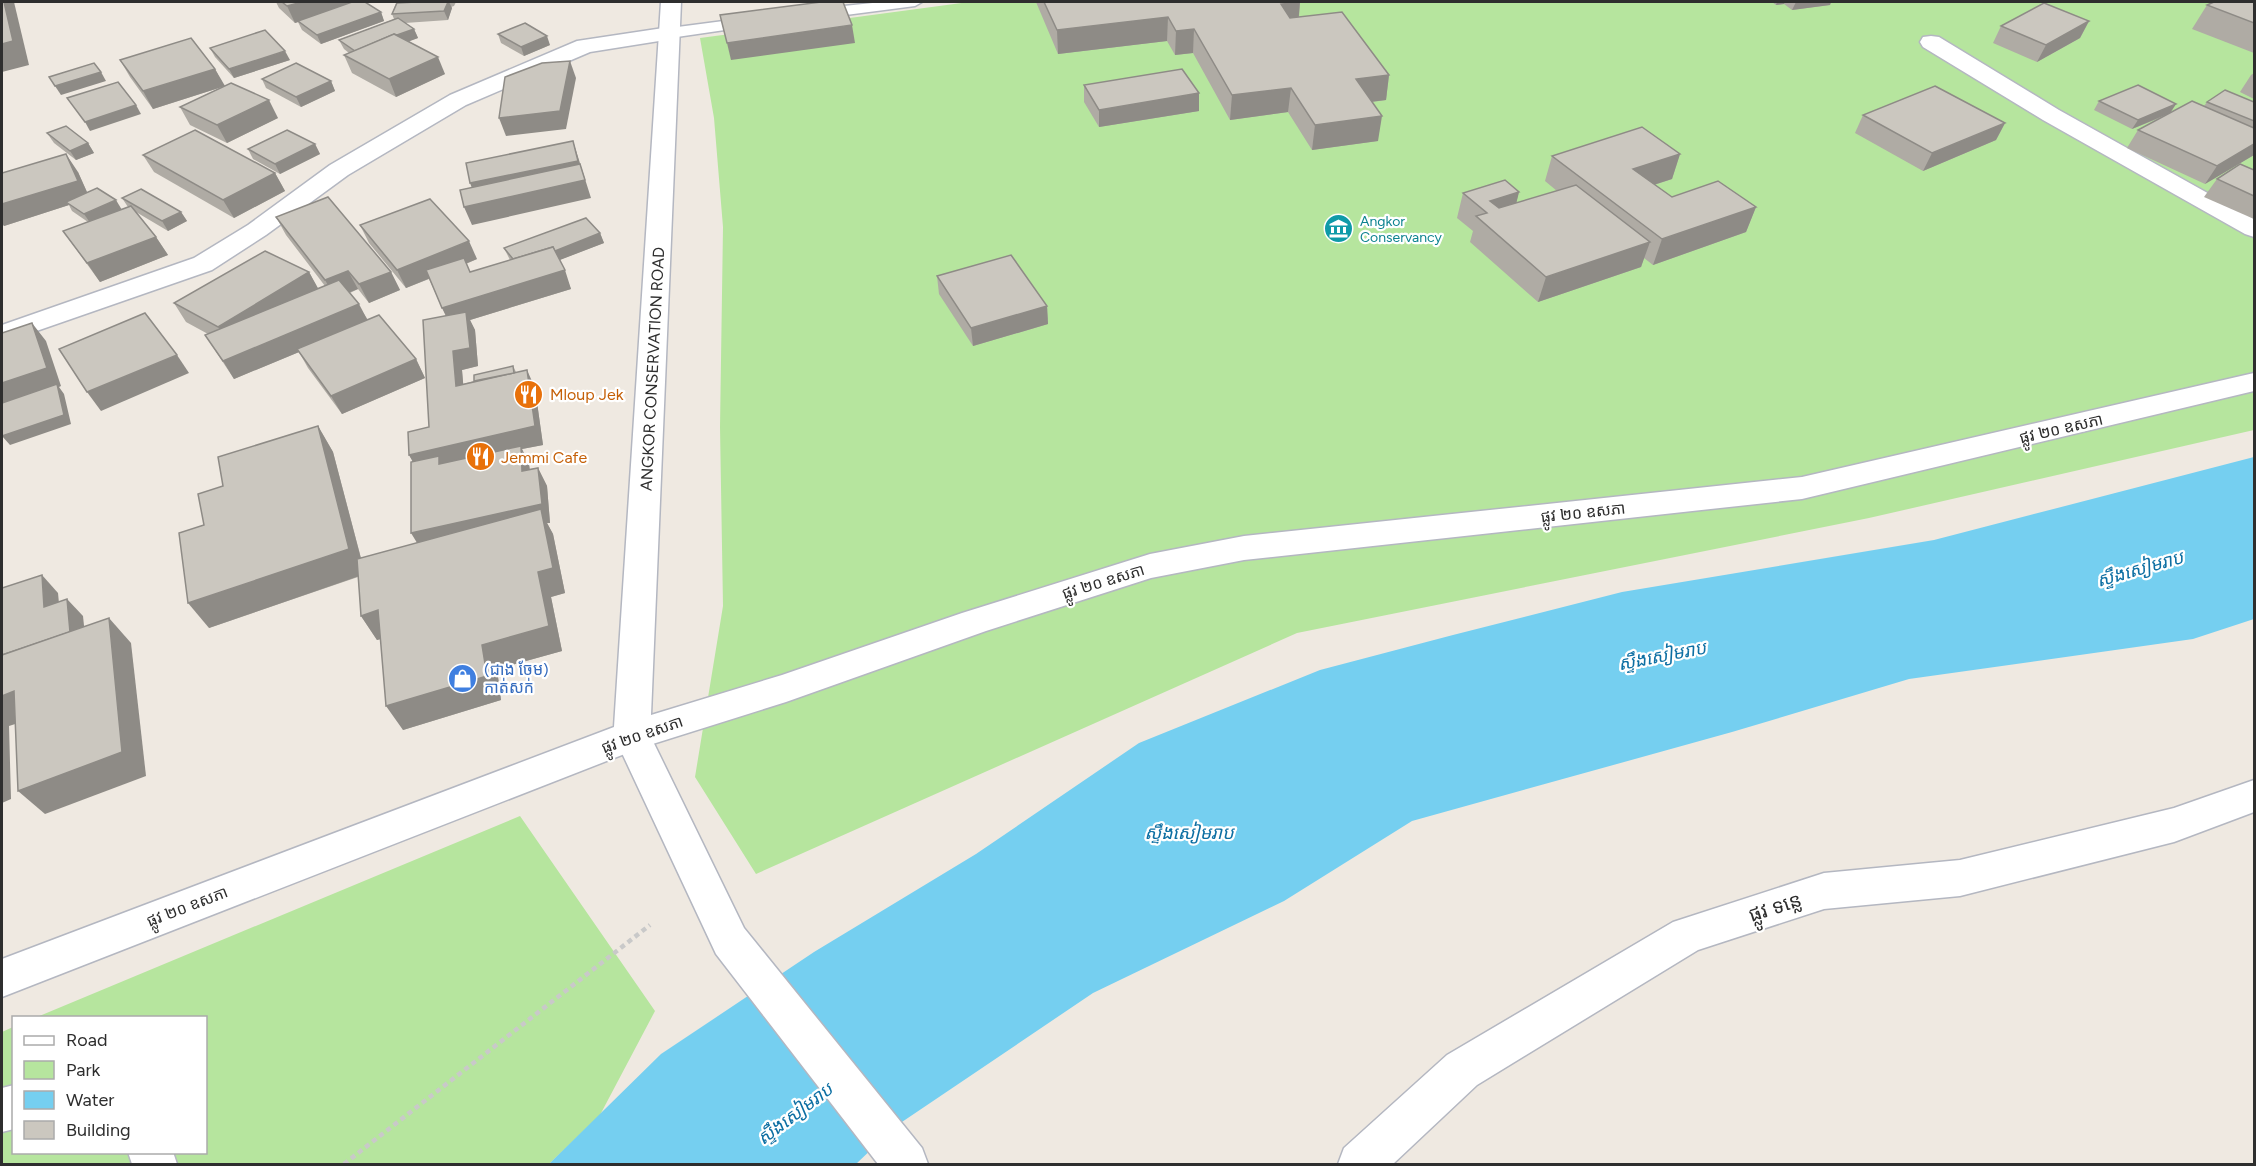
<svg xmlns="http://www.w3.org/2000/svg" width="2256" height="1166" viewBox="0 0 2256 1166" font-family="Figtree,'Noto Sans Khmer',sans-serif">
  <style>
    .green { fill: #b6e59e }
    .water { fill: #75cff0 }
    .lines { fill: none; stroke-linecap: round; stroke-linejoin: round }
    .service-casing { stroke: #b4b7c1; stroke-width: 3 }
    .pedestrian-casing { stroke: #b4b7c1; stroke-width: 3 }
    .minor-casing { stroke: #b4b7c1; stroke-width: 3 }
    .tertiary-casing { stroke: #b4b7c1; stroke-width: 3 }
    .path { stroke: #c9c9c9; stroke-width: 4.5; stroke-dasharray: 5 4; stroke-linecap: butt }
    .service { fill: #fff; fill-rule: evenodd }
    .pedestrian { fill: #fff; fill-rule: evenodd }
    .minor { fill: #fff; fill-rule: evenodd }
    .tertiary { fill: #fff; fill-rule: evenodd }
    .wall { fill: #afaba4 }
    .shaded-wall { fill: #8e8b86 }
    .building { fill: #cbc7bf; stroke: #8e8b86; stroke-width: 1.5 }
    .labels { text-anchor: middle; stroke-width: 4.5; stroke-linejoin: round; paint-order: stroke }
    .far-culture-label { font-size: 14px; fill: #0d838f; stroke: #fff; text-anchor: start }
    .street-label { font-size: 16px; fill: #2e2e2e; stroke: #fff }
    .food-label { font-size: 16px; fill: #c56008; stroke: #fff; text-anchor: start }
    .shop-label { font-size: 16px; fill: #366cbe; stroke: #fff; text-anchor: start }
    .water-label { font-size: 18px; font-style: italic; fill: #0d6fa3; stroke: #fff }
    .near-street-label { font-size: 20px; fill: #2e2e2e; stroke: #fff }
  </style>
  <rect width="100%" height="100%" fill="#efe9e1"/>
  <g class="green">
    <path d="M969,2H2254V430L1869,518L1297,633L756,874L695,777L723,606L720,427L723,227L714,118L700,38Z"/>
    <path d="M520,816L655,1011L600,1115L549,1164H2V1032L13,1027L14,1152H206V1018L37,1017Z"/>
  </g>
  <path class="water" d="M2254,457V619L2193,639L1909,679L1732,732L1412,821L1284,901L1093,993L896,1126L856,1164H549L661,1054L814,952L976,854L1139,743L1320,670L1453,635L1622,592L1934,540Z"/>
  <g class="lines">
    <defs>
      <g id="service">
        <path d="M882,2H922L915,6L815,19L807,14L815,9Z"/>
        <path d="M754,17L762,22L759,25L670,38L662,33L670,28Z"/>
      </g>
      <g id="pedestrian">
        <path d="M14,1085V1129L2,1132V1088Z"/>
        <path d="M128,1152H173L177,1164H132Z"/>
      </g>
      <g id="minor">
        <path d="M670,27L678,28L681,33L678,38L590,52L466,105L348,175L266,235L212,270L2,343V325L194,258L248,225L330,165L450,95L577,41Z"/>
        <path d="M1931,36L1939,37L2059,110L2254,219V237L2245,234L2043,120L1923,47L1920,42L1923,37Z"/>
        <path d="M632,721L645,725L744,928L922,1148L928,1164H878L716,954L614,736L619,725Z"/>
      </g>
      <g id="tertiary">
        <path d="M661,2H681L651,715L782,675L962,613L1150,554L1244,536L1802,477L2254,373V391L1802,499L1244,560L1151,578L986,631L786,702L640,748L2,997V959L614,727Z"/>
        <path d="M2254,780V812L2174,842L1960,896L1824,909L1698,950L1477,1085L1393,1164H1338L1344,1148L1447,1055L1673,922L1824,873L1960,860L2174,808Z"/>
      </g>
    </defs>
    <use href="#service" class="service-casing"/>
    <use href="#pedestrian" class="pedestrian-casing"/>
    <use href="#minor" class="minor-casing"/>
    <use href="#tertiary" class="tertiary-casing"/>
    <path class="path" d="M344,1164L650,925"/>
    <use href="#service" class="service"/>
    <use href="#pedestrian" class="pedestrian"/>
    <use href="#minor" class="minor"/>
    <use href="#tertiary" class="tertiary"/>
  </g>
  <g class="wall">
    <path d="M276,2H365L381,12L384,21L321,44L302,30L298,22L295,23L279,8Z"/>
    <path d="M396,2H456L454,6L451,7L452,8L448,20L405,23L414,29L418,38L409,41L445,74L396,97L352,73L344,55L349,53L344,49L339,40L394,19L392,14L396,3Z"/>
    <path d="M1036,2H1300L1299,17L1389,75L1386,100L1372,102L1378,141L1312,150L1288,112L1230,120L1193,53L1175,55L1167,41L1058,54Z"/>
    <path d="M1772,2H1831L1830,5L1792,10L1784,4L1776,5Z"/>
    <path d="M2254,2V53L2192,29L2207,5Z"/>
    <path d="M2089,21L2080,38L2037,62L1993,43L2001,26Z"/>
    <path d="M498,34L550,45L524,56L501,43Z"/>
    <path d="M210,48L290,60L234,78L215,57Z"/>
    <path d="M120,60L215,69L224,86L278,118L227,143L190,125L180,107L222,87L153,109L130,77Z"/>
    <path d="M2254,73V99L2240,92L2251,75Z"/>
    <path d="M262,79L331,81L335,91L301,107L266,88Z"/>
    <path d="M1084,85L1199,93V111L1099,127L1084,102Z"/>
    <path d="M2099,101L2176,104L2171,112L2204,106L2207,102H2254V155L2205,184L2127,148L2138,130L2165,116L2132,129L2094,110Z"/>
    <path d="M1863,115L2005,123L1996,140L1923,171L1855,133Z"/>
    <path d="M47,133L88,143L94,153L76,160L54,143Z"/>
    <path d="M315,144L320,154L280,174L253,159L248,149Z"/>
    <path d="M1680,154L1672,179L1654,185L1672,197L1756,207L1746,232L1653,265L1644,258L1641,267L1538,302L1470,242L1473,231L1457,218L1463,193L1519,192L1516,203L1557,191L1545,181L1552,156Z"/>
    <path d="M143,155L275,173L285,191L234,218L154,172Z"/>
    <path d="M2254,170V219L2204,197L2217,179Z"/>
    <path d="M78,172L87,192L122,210L128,207L122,198L181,212L187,221L168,231L136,212L156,237L168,255L100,282L63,231L88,222L72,211L69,205L4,226L2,223V173Z"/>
    <path d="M276,217L391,272L400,290L369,303L358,289L350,293L368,320L416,359L425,378L342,414L308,368L299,352L234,379L205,335L208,334L186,322L174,303L309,272L318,289L325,286L286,235Z"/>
    <path d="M360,225L477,259L466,264L470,272L510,260L504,248L600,233L604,243L559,260L571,289L470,320L475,330L478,366L462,370L463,384L474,381L513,366L516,372L535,388L543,445L522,449L529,464L530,469L538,468L547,486L550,523H547L553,534L565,593L551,597L562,651L497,669L501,700L403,730L381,639L377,640L361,616L358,577L209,628L204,525L223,486L318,426L333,452L361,558L417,543L413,461L409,455L429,427L446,316L429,279L406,288L369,243Z"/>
    <path d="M937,276L1047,306L1048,324L973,346L939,294Z"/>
  </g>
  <g class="shaded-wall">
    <path d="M4,2H14L29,65L2,72V44Z"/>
    <path d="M302,2H363L295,23L287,6Z"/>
    <path d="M448,2H449L452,8L448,20L444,11Z"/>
    <path d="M1300,2L1298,25L1278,28L1281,4Z"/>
    <path d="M1777,2H1785L1784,4L1776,5Z"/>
    <path d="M1796,2H1831L1830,5L1792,10Z"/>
    <path d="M381,12L384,21L321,44L317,35Z"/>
    <path d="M1168,17L1167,41L1058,54L1057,30Z"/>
    <path d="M2089,21L2080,38L2037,62L2046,45Z"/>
    <path d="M852,25L855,43L731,60L727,43Z"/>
    <path d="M414,29L418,38L360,60L356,51Z"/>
    <path d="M1194,29L1193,53L1175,55L1176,31Z"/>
    <path d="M547,36L550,45L524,56L521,47Z"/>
    <path d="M285,51L290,60L234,78L229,69Z"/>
    <path d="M438,57L445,74L396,97L389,79Z"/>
    <path d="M570,61L576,78L566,129L506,136L499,118Z"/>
    <path d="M215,69L225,86L153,109L143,91Z"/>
    <path d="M101,72L106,81L61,95L55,86Z"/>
    <path d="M1389,75L1386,100L1353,104L1356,79Z"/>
    <path d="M331,81L335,91L301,107L296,97Z"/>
    <path d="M1291,88L1288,112L1230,120L1232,95Z"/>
    <path d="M1199,93V111L1099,127V110Z"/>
    <path d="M269,100L278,118L227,143L217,125Z"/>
    <path d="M2176,104L2170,113L2132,129L2138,120Z"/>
    <path d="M136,105L141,114L90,131L85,122Z"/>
    <path d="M1382,116L1378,141L1312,150L1315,125Z"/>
    <path d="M2005,123L1996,140L1923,171L1932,153Z"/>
    <path d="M573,141L591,198L472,225L464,207L477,201L470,183Z"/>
    <path d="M88,143L94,153L76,160L70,151Z"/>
    <path d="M315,144L320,154L280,174L275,164Z"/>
    <path d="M2254,144V155L2205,184L2217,166Z"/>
    <path d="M66,154L78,172L90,199L66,202L69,205L4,226L2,223V204Z"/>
    <path d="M1680,154L1672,179L1625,194L1633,169Z"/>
    <path d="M275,173L285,191L234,218L223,200Z"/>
    <path d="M1519,192L1513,217L1486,225L1490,201Z"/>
    <path d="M116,200L122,210L91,224L84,214Z"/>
    <path d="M1756,207L1746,232L1653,265L1662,239Z"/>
    <path d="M181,212L187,221L168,231L162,221Z"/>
    <path d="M600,233L604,243L521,275L518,265Z"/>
    <path d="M156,237L168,255L100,282L87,263Z"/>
    <path d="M469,241L477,259L406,288L397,270Z"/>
    <path d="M1650,242L1641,267L1538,302L1546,277Z"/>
    <path d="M565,270L571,289L470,320L475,330L478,366L462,370L465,404L456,386L451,326L442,308Z"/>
    <path d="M348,271L358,289L335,298L325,280Z"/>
    <path d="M309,272L319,290L229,345L218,327Z"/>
    <path d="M391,272L400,290L369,303L359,284Z"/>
    <path d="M359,304L369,323L234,379L223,361Z"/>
    <path d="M1047,306L1048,324L973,346L971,328Z"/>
    <path d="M32,323L46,341L61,386L59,387L64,394L71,424L10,445L2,436V383Z"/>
    <path d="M177,355L189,373L101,411L87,392Z"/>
    <path d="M416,359L425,378L342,414L331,396Z"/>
    <path d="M527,370L535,388L543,445L522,449L529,464L531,489L419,473L409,455Z"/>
    <path d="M318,426L333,452L365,574L209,628L188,603Z"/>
    <path d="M538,468L547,486L550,523H547L553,534L565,593L551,597L562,651L497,669L501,700L403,730L386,706L482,645L538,572L422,551L411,533Z"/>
    <path d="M42,575L58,593L61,625L44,607Z"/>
    <path d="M67,599L83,616L87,654L2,684Z"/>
    <path d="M378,610L395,635L377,640L361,616Z"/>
    <path d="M109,618L131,643L146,776L45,814L18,791Z"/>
    <path d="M14,691L40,716L9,726L11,799L2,803V696Z"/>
  </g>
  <g class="building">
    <path d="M2,2H4L13,41L2,44Z"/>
    <path d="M282,2H302L287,6Z"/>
    <path d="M352,2H365L381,12L317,35L298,21Z"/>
    <path d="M416,2H448L444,11L392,14L397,3Z"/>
    <path d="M821,2H843L852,25L727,43L720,15Z"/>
    <path d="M1044,2H1300L1281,4L1290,18L1342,12L1389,75L1356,79L1382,116L1315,125L1291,88L1232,95L1194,29L1176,31L1168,17L1057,30Z"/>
    <path d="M2214,2H2254V23L2207,5Z"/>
    <path d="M2044,3L2089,21L2046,45L2001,26Z"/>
    <path d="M398,18L414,29L397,35L394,34L355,51L339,40Z"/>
    <path d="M525,23L547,36L521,47L498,34Z"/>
    <path d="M265,30L285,51L229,69L210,48Z"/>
    <path d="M394,34L438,57L389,79L344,55Z"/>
    <path d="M191,38L215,69L143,91L120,60Z"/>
    <path d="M570,61L560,111L499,118L505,77L542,63Z"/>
    <path d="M94,63L101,72L55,86L49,77Z"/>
    <path d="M296,63L331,81L296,97L262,79Z"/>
    <path d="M1182,69L1199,93L1099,110L1084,85Z"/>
    <path d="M118,82L136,105L85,122L67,98Z"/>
    <path d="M231,83L269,100L217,125L180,107Z"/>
    <path d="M2138,85L2176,104L2138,120L2099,101Z"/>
    <path d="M1935,86L2005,123L1932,153L1863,115Z"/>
    <path d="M2225,90L2254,102V121L2207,102Z"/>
    <path d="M2192,101L2254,128V144L2217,166L2138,130Z"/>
    <path d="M66,126L88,143L70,151L47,133Z"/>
    <path d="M1642,127L1680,154L1633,169L1672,197L1718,181L1756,207L1662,239L1552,156Z"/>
    <path d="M195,130L275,173L223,200L143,155Z"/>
    <path d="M287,130L315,144L275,164L248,149Z"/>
    <path d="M573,141L578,161L470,183L466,163Z"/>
    <path d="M66,154L78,181L2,204V173Z"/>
    <path d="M580,164L585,180L464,207L460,190Z"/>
    <path d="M2240,164L2254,170V196L2217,179Z"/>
    <path d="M1505,180L1519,192L1490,201L1499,208L1576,185L1650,242L1546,277L1476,216L1487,213L1463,193Z"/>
    <path d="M97,188L116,200L84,214L66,202Z"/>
    <path d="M141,189L181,212L162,221L122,198Z"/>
    <path d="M328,197L391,272L359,284L348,271L325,280L276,217Z"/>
    <path d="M430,199L469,241L397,270L360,225Z"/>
    <path d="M131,206L156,237L87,263L63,231Z"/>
    <path d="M586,218L600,233L555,251L553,247L513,259L504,248Z"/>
    <path d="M553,247L565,270L442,308L426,270L464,258L470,272Z"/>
    <path d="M265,251L309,272L218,327L174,303Z"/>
    <path d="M1011,255L1047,306L971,328L937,276Z"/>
    <path d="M339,280L359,304L223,361L205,335Z"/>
    <path d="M466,312L470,348L453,351L456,386L527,370L535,426L409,455L408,432L429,427L423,320Z"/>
    <path d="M145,313L177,355L87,392L59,349Z"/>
    <path d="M379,315L416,359L331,396L297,349Z"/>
    <path d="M32,323L47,368L2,383V333Z"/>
    <path d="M513,366L514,373L474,381V375Z"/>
    <path d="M57,384L64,415L2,436V403Z"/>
    <path d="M318,426L349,549L188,603L179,533L204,525L198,494L223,486L218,457Z"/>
    <path d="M521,446L522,471L538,468L542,504L411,533V462L439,456V464Z"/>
    <path d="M541,509L553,568L538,572L549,626L482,645L487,676L386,706L378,610L361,616L357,559Z"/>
    <path d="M42,575L44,607L67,599L70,632L2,655V588Z"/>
    <path d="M109,618L122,752L18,791L14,691L2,696V655Z"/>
  </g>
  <defs>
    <symbol id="museum-disc" viewBox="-11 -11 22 22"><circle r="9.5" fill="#0f9aa8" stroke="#fff"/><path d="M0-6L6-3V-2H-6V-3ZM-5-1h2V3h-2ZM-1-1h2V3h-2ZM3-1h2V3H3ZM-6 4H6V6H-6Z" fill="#fff"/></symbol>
    <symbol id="restaurant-disc" viewBox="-11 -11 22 22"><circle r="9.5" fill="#e8710a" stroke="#fff"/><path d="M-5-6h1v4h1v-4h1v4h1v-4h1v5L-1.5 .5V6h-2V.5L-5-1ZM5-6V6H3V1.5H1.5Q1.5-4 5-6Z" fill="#fff"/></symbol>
    <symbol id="shop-disc" viewBox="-11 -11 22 22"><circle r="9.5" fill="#3f7fe0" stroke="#fff"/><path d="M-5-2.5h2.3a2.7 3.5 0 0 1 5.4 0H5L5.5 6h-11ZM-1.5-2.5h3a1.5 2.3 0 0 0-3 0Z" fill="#fff"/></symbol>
  </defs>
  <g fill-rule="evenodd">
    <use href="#museum-disc" x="1322" y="212" width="33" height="33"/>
    <use href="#restaurant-disc" x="512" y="378" width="33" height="33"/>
    <use href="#restaurant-disc" x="464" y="440" width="33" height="33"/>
    <use href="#shop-disc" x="446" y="662" width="33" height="33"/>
  </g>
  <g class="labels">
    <g class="far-culture-label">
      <text x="1360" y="226">Angkor<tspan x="1360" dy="16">Conservancy</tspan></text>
    </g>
    <g class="street-label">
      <text transform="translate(652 369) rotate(-87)" y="6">ANGKOR CONSERVATION ROAD</text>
      <text transform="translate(2061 428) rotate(-13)" y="6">ផ្លូវ ២០ ឧសភា</text>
      <text transform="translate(1583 512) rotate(-6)" y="6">ផ្លូវ ២០ ឧសភា</text>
      <text transform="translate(1103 581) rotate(-17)" y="6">ផ្លូវ ២០ ឧសភា</text>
      <text transform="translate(642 734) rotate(-19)" y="6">ផ្លូវ ២០ ឧសភា</text>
      <text transform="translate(187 906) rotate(-21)" y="6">ផ្លូវ ២០ ឧសភា</text>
    </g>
    <g class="food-label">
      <text x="550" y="400">Mloup Jek</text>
      <text x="501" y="463">Jemmi Cafe</text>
    </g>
    <g class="shop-label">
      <text x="484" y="675">(ជាង ចែម)<tspan x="484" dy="18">កាត់សក់</tspan></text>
    </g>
    <g class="water-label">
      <text transform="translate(2140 569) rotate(-16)" y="6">ស្ទឹងសៀមរាប</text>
      <text transform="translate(1662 656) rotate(-11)" y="6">ស្ទឹងសៀមរាប</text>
      <text x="1189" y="839">ស្ទឹងសៀមរាប</text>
      <text transform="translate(795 1114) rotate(-37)" y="6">ស្ទឹងសៀមរាប</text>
    </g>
    <g class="near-street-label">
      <text transform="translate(1775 907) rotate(-18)" y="7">ផ្លូវ ទន្លេ</text>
    </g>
  </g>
  <rect width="2256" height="1166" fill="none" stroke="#2e2e2e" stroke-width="6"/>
  <rect x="12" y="1016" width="195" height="138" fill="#ffffff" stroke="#ababab" stroke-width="1.5"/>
  <rect x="24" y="1036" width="30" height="9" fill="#ffffff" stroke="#ababab" stroke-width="1.5"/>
  <text x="66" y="1046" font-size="18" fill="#2e2e2e">Road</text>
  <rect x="24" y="1061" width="30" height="18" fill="#b6e59e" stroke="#ababab" stroke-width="1.5"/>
  <text x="66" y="1076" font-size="18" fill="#2e2e2e">Park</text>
  <rect x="24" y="1091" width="30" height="18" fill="#75cff0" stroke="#ababab" stroke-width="1.5"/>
  <text x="66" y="1106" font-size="18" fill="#2e2e2e">Water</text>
  <rect x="24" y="1121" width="30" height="18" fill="#cbc7bf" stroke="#ababab" stroke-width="1.5"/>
  <text x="66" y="1136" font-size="18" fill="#2e2e2e">Building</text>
</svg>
